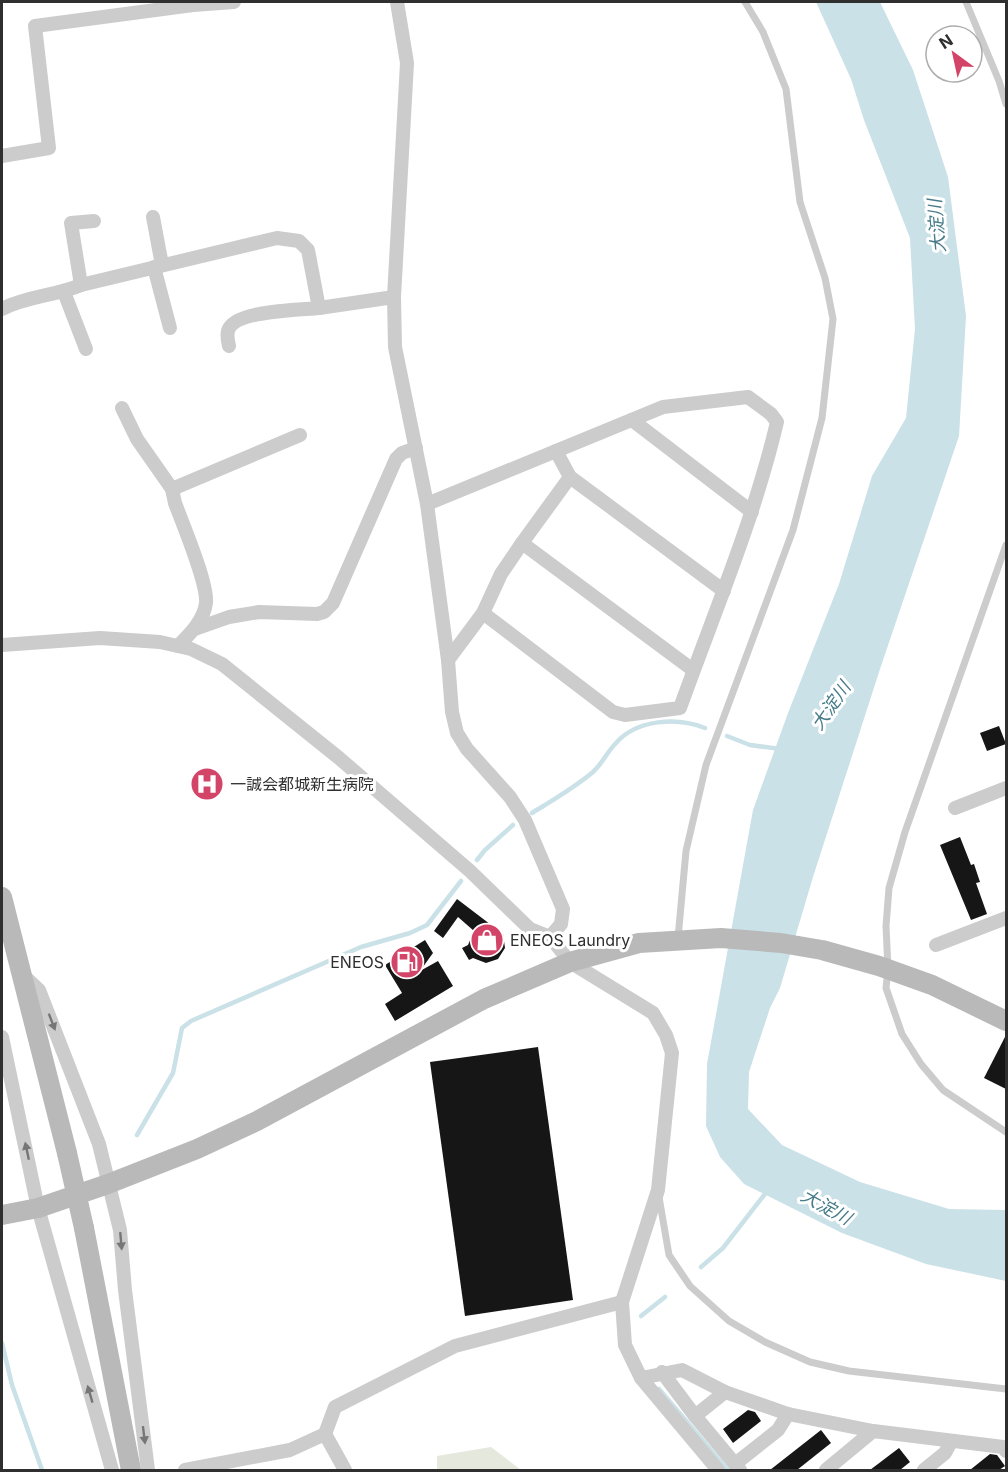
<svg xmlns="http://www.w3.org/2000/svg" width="1008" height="1472" viewBox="0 0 1008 1472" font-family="Inter,'Noto Sans JP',sans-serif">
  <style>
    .green { fill: #e5e8dc }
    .water { fill: #cae1e7 }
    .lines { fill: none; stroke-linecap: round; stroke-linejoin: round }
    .stream { stroke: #cae1e7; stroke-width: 4.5 }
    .building { fill: #161616 }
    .lane { stroke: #ccc; stroke-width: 7 }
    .street { stroke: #ccc; stroke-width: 14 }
    .secondary { stroke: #b9b9b9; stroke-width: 20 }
    .secondary-bridge { stroke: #b9b9b9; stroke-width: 20 }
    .oneway { fill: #767676 }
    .labels { text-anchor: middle; stroke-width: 6; stroke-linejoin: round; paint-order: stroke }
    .poi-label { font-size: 16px; fill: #2f2f2f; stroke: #fff; text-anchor: start }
    .water-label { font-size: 18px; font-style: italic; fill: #467b89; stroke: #fff }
  </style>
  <rect width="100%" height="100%" fill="#fff"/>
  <path class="green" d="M491,1447L521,1470H437V1456Z"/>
  <path class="water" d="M816,2H880L913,70L948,177L966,316L959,436L880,669L813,877L780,988L770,1008L749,1072L748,1109L782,1145L860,1182L949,1209L1006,1210V1281L926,1264L842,1233L744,1184L720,1157L706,1126L707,1064L753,810L788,713L839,584L872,476L906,418L915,329L910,238L864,120L851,79Z"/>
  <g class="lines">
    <g class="stream">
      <path d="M727,736L750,745L780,749"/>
      <path d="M532,813C553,800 574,788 593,772C602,764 607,752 616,743C637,719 677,717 705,728"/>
      <path d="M477,860L485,850L513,825"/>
      <path d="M137,1135L173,1073L182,1028L191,1021L361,947L410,933L427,925L461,881"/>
      <path d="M701,1267L723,1248L768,1190"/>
      <path d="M641,1316L665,1297"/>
      <path d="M2,1343L12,1385L42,1470"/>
      <path d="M659,1389L728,1470"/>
    </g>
  </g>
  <g class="building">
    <path d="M999,726L1006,744L987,751L980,733Z"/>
    <path d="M960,837L971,865L974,864L980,882L976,883L987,914L971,920L940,845Z"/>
    <path d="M457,899L503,934L505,948L498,959L486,963L473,958L469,960L462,948L468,945L474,931L458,917L443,938L434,931Z"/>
    <path d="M425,940L433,953L420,971L438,961L453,986L395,1021L385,1004L402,993L385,965Z"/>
    <path d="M1006,1035V1089L984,1078Z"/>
    <path d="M538,1047L573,1300L465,1316L430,1062Z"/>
    <path d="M748,1410L755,1412L761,1421L733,1443L723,1429Z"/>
    <path d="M821,1430L831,1443L797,1470H770Z"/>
    <path d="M899,1448L910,1462L900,1470H870Z"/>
    <path d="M990,1454L997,1455L1005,1466L999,1470H970Z"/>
  </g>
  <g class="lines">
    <g class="lane">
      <path d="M966,2L999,81L1006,104"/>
      <path d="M1006,545L905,832L889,888L886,926L888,969L886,988L902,1034L921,1064L943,1090L1006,1132"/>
      <path d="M678,938L686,851L706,765L793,530L822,418L833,319L825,278L800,202L786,89L763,32L745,2"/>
      <path d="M659,1197L669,1255L690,1286L729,1321L765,1342L810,1362L849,1371L1006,1389"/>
    </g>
    <g class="street">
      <path d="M397,2L407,63L394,297L395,347L427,504L448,660L452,712L457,733L467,749L510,797L525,820L563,909L561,924L550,937"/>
      <path d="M193,5L234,2"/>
      <path d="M2,156L49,148L35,26L193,5V2"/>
      <path d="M153,217L162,265"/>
      <path d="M154,267L170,328"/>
      <path d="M81,285L71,223L94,221"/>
      <path d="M64,292L86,349"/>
      <path d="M2,309C27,296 55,296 81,285L277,238L299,241L308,250L319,308L394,297"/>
      <path d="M229,346C228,342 227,335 228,331C233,310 300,310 319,308"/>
      <path d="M122,408L137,439L172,489L175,503C183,525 208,583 206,603C204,620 190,634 178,646"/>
      <path d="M632,420L752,512"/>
      <path d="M556,451L570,477L724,591"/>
      <path d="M172,489L300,435"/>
      <path d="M427,504L663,407L748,397L771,414L777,422C754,520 714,613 680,708L625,715L613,712L483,613"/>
      <path d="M522,543L693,670"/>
      <path d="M195,629L229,617L259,612L317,614L324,612L333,603L396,459L402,453L416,448"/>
      <path d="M2,645L100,638L160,642L191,649L222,664L339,758L470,871L530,929L550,937L570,962L653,1013L666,1035L672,1053L658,1190L622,1302L625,1345L641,1378L718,1470"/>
      <path d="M448,660L483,613L501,574L522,543L570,477"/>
      <path d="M955,808L1006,788"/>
      <path d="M936,945L1006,918"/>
      <path d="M22,974L39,990L99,1144L120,1230L125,1290L148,1470"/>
      <path d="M2,1037L38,1208L112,1470"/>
      <path d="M662,1372L695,1416L740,1470"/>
      <path d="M641,1378L682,1370L725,1392L788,1414L873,1431L1003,1447L1006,1451"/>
      <path d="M695,1416L725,1392"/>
      <path d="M325,1434L345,1470"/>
      <path d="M735,1464L778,1430L788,1414"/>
      <path d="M185,1470L290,1450L325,1434L335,1407L455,1346L622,1302"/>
      <path d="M826,1470L873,1431"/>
      <path d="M924,1470L945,1453L951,1442"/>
    </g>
    <g class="secondary">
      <path d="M2,897L67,1153"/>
      <path d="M2,1215L38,1208L108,1184L197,1149L257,1121L484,999L570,962L639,943L721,938L781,943L822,950L879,966L932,985L1006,1021"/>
      <path d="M84,1228L131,1470"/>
    </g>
    <path class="secondary-bridge" d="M67,1153L84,1228"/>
  </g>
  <defs><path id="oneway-solid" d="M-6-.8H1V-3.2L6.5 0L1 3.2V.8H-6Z" transform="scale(1.5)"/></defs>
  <g class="oneway">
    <use href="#oneway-solid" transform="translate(52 1022) rotate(69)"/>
    <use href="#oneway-solid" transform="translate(27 1151) rotate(-102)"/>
    <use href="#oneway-solid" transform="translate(121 1241) rotate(85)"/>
    <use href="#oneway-solid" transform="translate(90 1394) rotate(-106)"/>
    <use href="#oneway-solid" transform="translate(144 1435) rotate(83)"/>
  </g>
  <defs>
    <symbol id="hospital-disc" viewBox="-11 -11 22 22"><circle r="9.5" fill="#d34568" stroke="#fff"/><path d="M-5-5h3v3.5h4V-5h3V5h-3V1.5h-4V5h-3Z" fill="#fff"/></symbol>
    <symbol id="shop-disc" viewBox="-11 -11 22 22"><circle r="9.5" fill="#d34568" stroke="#fff"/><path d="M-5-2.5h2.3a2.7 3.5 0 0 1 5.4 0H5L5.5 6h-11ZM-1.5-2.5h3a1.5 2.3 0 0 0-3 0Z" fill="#fff"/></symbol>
    <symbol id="fuel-disc" viewBox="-11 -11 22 22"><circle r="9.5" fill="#d34568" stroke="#fff"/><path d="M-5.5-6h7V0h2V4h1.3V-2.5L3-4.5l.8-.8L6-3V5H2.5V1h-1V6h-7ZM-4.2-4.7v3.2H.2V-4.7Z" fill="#fff"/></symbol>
  </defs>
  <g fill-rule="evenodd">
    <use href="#hospital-disc" x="188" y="765" width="38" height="38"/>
    <use href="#shop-disc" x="468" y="921" width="38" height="38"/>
    <use href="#fuel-disc" x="388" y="943" width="38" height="38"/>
  </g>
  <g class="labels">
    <g class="poi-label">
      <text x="230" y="790">一誠会都城新生病院</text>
      <text x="510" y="946">ENEOS Laundry</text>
      <text x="384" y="968" text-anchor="end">ENEOS</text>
    </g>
    <g class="water-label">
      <text transform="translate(937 226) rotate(-95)" y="6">大淀川</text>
      <text transform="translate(831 706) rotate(-55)" y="6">大淀川</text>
      <text transform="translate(826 1207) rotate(29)" y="6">大淀川</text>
    </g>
  </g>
  <rect width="1008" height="1472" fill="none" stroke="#2f2f2f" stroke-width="6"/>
  <g transform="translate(954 54) rotate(327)"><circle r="28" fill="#ffffff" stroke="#acacac" stroke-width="1.5"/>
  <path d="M0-4.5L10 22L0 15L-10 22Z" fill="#d34568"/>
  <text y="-9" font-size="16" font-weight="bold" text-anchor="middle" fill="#2f2f2f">N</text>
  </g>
</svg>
